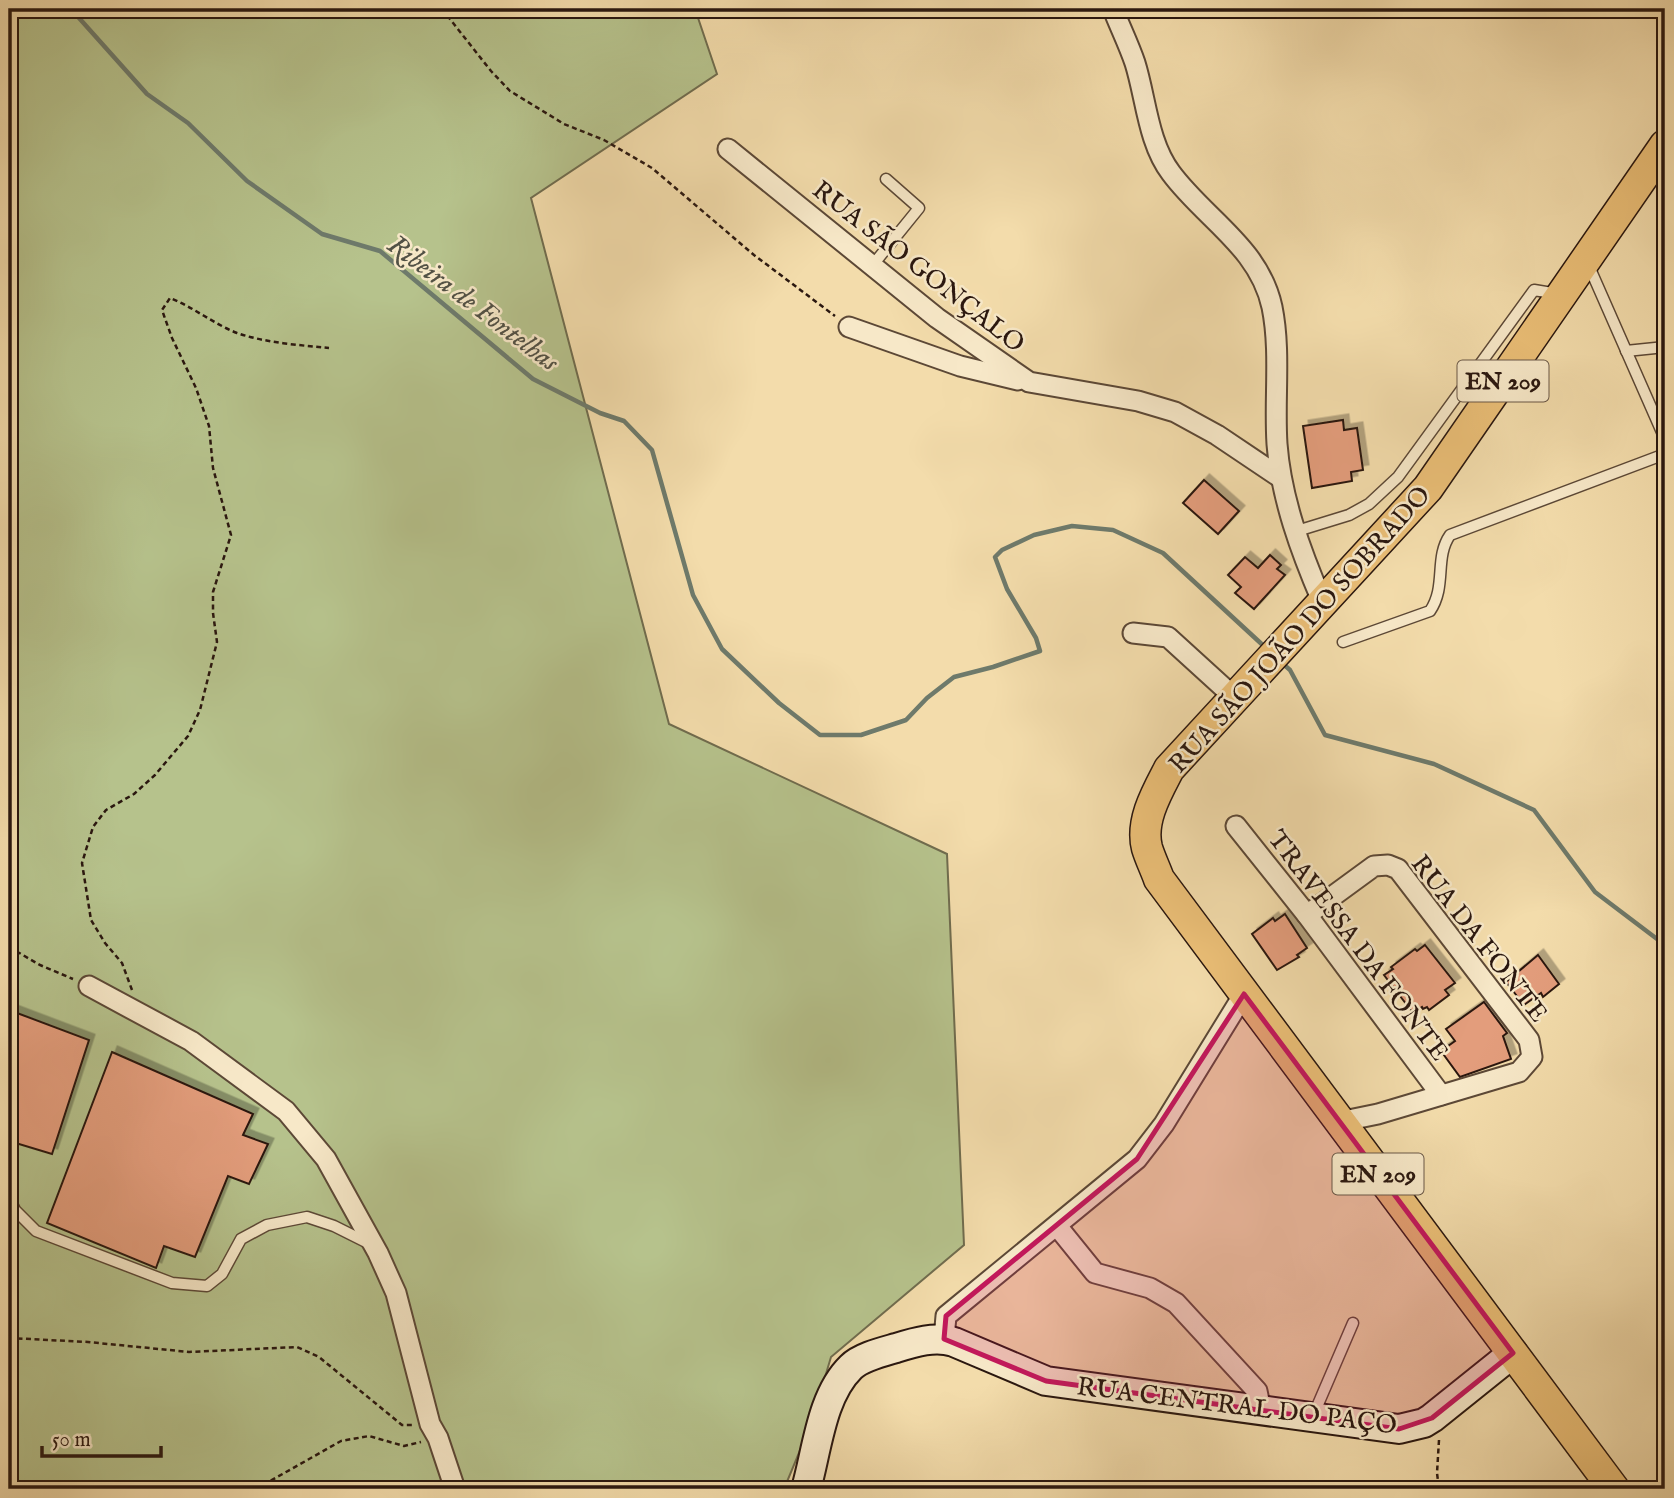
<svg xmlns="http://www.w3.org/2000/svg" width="1674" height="1498" viewBox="0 0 1674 1498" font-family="'IM FELL English',serif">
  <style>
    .green { fill: #b6c28c; stroke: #706c4e; stroke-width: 2 }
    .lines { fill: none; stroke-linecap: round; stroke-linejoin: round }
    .stream { stroke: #6e7a6b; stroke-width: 4.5 }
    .building { fill: #e39d7c; stroke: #2a170f; stroke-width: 2; filter: url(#shadow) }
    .lane-casing { stroke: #5c4836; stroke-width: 13 }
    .street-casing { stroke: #5c4836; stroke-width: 23 }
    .secondary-casing { stroke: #2a170f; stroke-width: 32 }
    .primary-casing { stroke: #2a170f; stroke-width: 33 }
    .path { stroke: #2a170f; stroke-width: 2.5; stroke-dasharray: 5 3.5; stroke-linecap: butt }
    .lane { stroke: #f7e8c8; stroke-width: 10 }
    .street { stroke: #f7e8c8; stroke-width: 19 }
    .secondary { stroke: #f7e8c8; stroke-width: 28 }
    .primary { stroke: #eabe76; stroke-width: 30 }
    .marked { fill: #c2185b; fill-opacity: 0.2; stroke: #c2185b; stroke-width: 5; stroke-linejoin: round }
    .labels { text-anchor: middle; stroke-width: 5; stroke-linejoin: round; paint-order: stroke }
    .shield { fill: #f7e8c8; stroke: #685646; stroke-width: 2 }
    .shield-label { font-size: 24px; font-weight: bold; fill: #2a170f }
    .street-label { font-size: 26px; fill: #2a170f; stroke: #f7e8c8 }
    .water-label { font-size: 28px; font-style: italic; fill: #525145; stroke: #f7e8c8 }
  </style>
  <defs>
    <filter id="shadow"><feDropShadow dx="5.5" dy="-5.5" stdDeviation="0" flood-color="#0004"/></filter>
  </defs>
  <rect width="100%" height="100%" fill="#f3dcab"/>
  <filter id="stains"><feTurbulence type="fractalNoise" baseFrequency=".00286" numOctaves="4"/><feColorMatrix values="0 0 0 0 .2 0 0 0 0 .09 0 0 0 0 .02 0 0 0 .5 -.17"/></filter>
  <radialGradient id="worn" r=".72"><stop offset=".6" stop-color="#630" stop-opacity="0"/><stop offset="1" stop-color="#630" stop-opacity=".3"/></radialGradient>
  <path class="green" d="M9,9H695L717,74L531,198L669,724L947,854L964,1245L831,1357L811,1424L784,1489H9Z"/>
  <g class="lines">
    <g class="stream">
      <path d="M71,9L147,94L188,123L247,181L322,234L380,251L533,379L600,413L624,421L652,450L693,595L722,649L779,703L820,735H861L906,720L927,698L954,677L993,667L1040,651L1036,638L1007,589L995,557L1002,550L1034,535L1072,526L1113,530L1163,553L1267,649"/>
      <path d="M1281,662L1290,670L1325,735L1434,764L1534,810L1595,892L1665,945"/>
    </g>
  </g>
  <g class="building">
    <path d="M1343,420L1344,430L1357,428L1363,470L1351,472L1352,481L1312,488L1303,426Z"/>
    <path d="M1204,480L1239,511L1218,534L1183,503Z"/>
    <path d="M1270,555L1281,565L1277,569L1285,575L1254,609L1235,593L1241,587L1228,575L1245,557L1258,568Z"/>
    <path d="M1285,914L1307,948L1297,955L1299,957L1277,970L1252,934L1273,918L1275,921Z"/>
    <path d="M1425,945L1455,983L1445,990L1449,995L1429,1010L1427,1007L1423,1009L1422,1007L1413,1013L1384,975L1393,969L1391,967L1415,949L1417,951Z"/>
    <path d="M1538,955L1559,984L1543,997L1541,993L1524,1005L1506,982Z"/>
    <path d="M1484,1002L1507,1033L1503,1036L1511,1059L1460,1077L1441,1051L1455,1041L1446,1029Z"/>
    <path d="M9,1010L89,1040L52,1154L9,1141Z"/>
    <path d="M112,1052L253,1114L243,1135L268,1144L249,1184L228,1176L195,1257L164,1246L156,1268L47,1223Z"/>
  </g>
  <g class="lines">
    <defs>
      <g id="lane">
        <path d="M1588,264L1665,439"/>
        <path d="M872,266L919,208L886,179"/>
        <path d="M1626,351L1665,347"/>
        <path d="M1297,531L1349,515L1369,504L1398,477L1534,290L1558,294"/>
        <path d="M1343,642L1430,611C1447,586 1434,558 1450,535L1665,454"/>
        <path d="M9,1198L15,1210L36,1231L172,1283L207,1286L222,1274L241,1239L267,1225L307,1217L334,1226L370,1244"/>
        <path d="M1313,1416L1353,1323"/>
      </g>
      <g id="street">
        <path d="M1113,9C1120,27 1129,45 1135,63C1146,98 1148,143 1171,173C1205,219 1259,247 1272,307C1281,351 1274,399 1277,444C1281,498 1301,552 1322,601"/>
        <path d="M728,149L937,318L1029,382L1138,401L1175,412L1217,435L1281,478"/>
        <path d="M849,327L960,366L1018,380"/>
        <path d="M1133,633L1168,637L1235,698"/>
        <path d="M1236,826L1307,915L1441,1095"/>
        <path d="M1307,915L1374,866L1388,865L1398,869L1529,1040L1532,1057L1519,1072L1378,1114L1339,1122"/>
        <path d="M89,986L191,1041L286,1111L326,1159L378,1253L396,1293L430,1424L438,1438L455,1489"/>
        <path d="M1057,1226L1095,1273L1150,1288L1176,1303L1257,1391L1261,1410"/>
        <path d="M944,1339L946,1316L1137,1159L1164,1124L1244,994"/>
      </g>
      <path id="secondary" d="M806,1489C817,1451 821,1396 851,1367C861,1357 882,1352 896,1348C915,1342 935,1336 954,1342L1046,1381L1399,1429L1424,1423L1432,1418L1513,1353"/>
      <path id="primary" d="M1614,1489L1159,879C1155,868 1150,858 1147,848C1140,821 1157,792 1169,769L1428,488L1665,145"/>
    </defs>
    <use href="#lane" class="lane-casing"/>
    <use href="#street" class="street-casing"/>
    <use href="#secondary" class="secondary-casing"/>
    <use href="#primary" class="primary-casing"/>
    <g class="path">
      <path d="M442,9L491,71L510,91L564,124L604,140L652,168L754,255L835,316"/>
      <path d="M9,947L40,965L73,979"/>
      <path d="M132,990L122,963L105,943L91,920L82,863L93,827L106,810L134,794L155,775L188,736L200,710L217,642L213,613V592L231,535L213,468L209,426L196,388L172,338L162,310L170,298C193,307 214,324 237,333C266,343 299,345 329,348"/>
      <path d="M9,1338L88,1342L189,1352L297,1347L319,1357L402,1425H412"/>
      <path d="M1439,1440L1437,1473L1439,1489"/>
      <path d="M256,1489L341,1441L369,1436L404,1446L421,1442"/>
    </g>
    <use href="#lane" class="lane"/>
    <use href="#street" class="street"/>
    <use href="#secondary" class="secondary"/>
    <use href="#primary" class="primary"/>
  </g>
  <path class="marked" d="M1244,994L1513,1353L1432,1418L1399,1429L1046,1381L944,1339L946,1316L1137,1159Z"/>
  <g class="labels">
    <g class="shield">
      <rect x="1457.5" y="360.5" width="91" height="41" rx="5"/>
      <rect x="1332.5" y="1153.5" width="91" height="41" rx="5"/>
    </g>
    <g class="shield-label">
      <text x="1503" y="389">EN 209</text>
      <text x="1378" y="1182">EN 209</text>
    </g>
    <g class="street-label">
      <text transform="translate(919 266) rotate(38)" y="9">RUA SÃO GONÇALO</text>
      <text transform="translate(1299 629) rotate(-48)" y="9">RUA SÃO JOÃO DO SOBRADO</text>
      <text transform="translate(1480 938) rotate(52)" y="9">RUA DA FONTE</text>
      <text transform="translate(1359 945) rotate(53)" y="9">TRAVESSA DA FONTE</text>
      <text transform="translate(1237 1405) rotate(7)" y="9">RUA CENTRAL DO PAÇO</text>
    </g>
    <g class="water-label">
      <text transform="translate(474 302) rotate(37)" y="10">Ribeira de Fontelhas</text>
    </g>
  </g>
  <rect width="1674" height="1498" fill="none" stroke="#f3dcab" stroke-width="35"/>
  <rect x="10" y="10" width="1653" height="1477" fill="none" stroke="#2a170f" stroke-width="3.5"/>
  <rect x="18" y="18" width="1639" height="1463" fill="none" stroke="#2a170f" stroke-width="2"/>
  <path d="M42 1446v10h119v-10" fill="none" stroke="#2a170f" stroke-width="3.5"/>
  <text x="52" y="1446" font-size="21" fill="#2a170f" stroke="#f7e8c8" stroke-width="5" paint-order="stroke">50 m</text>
  <rect width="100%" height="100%" filter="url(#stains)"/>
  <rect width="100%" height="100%" fill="url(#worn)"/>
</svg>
